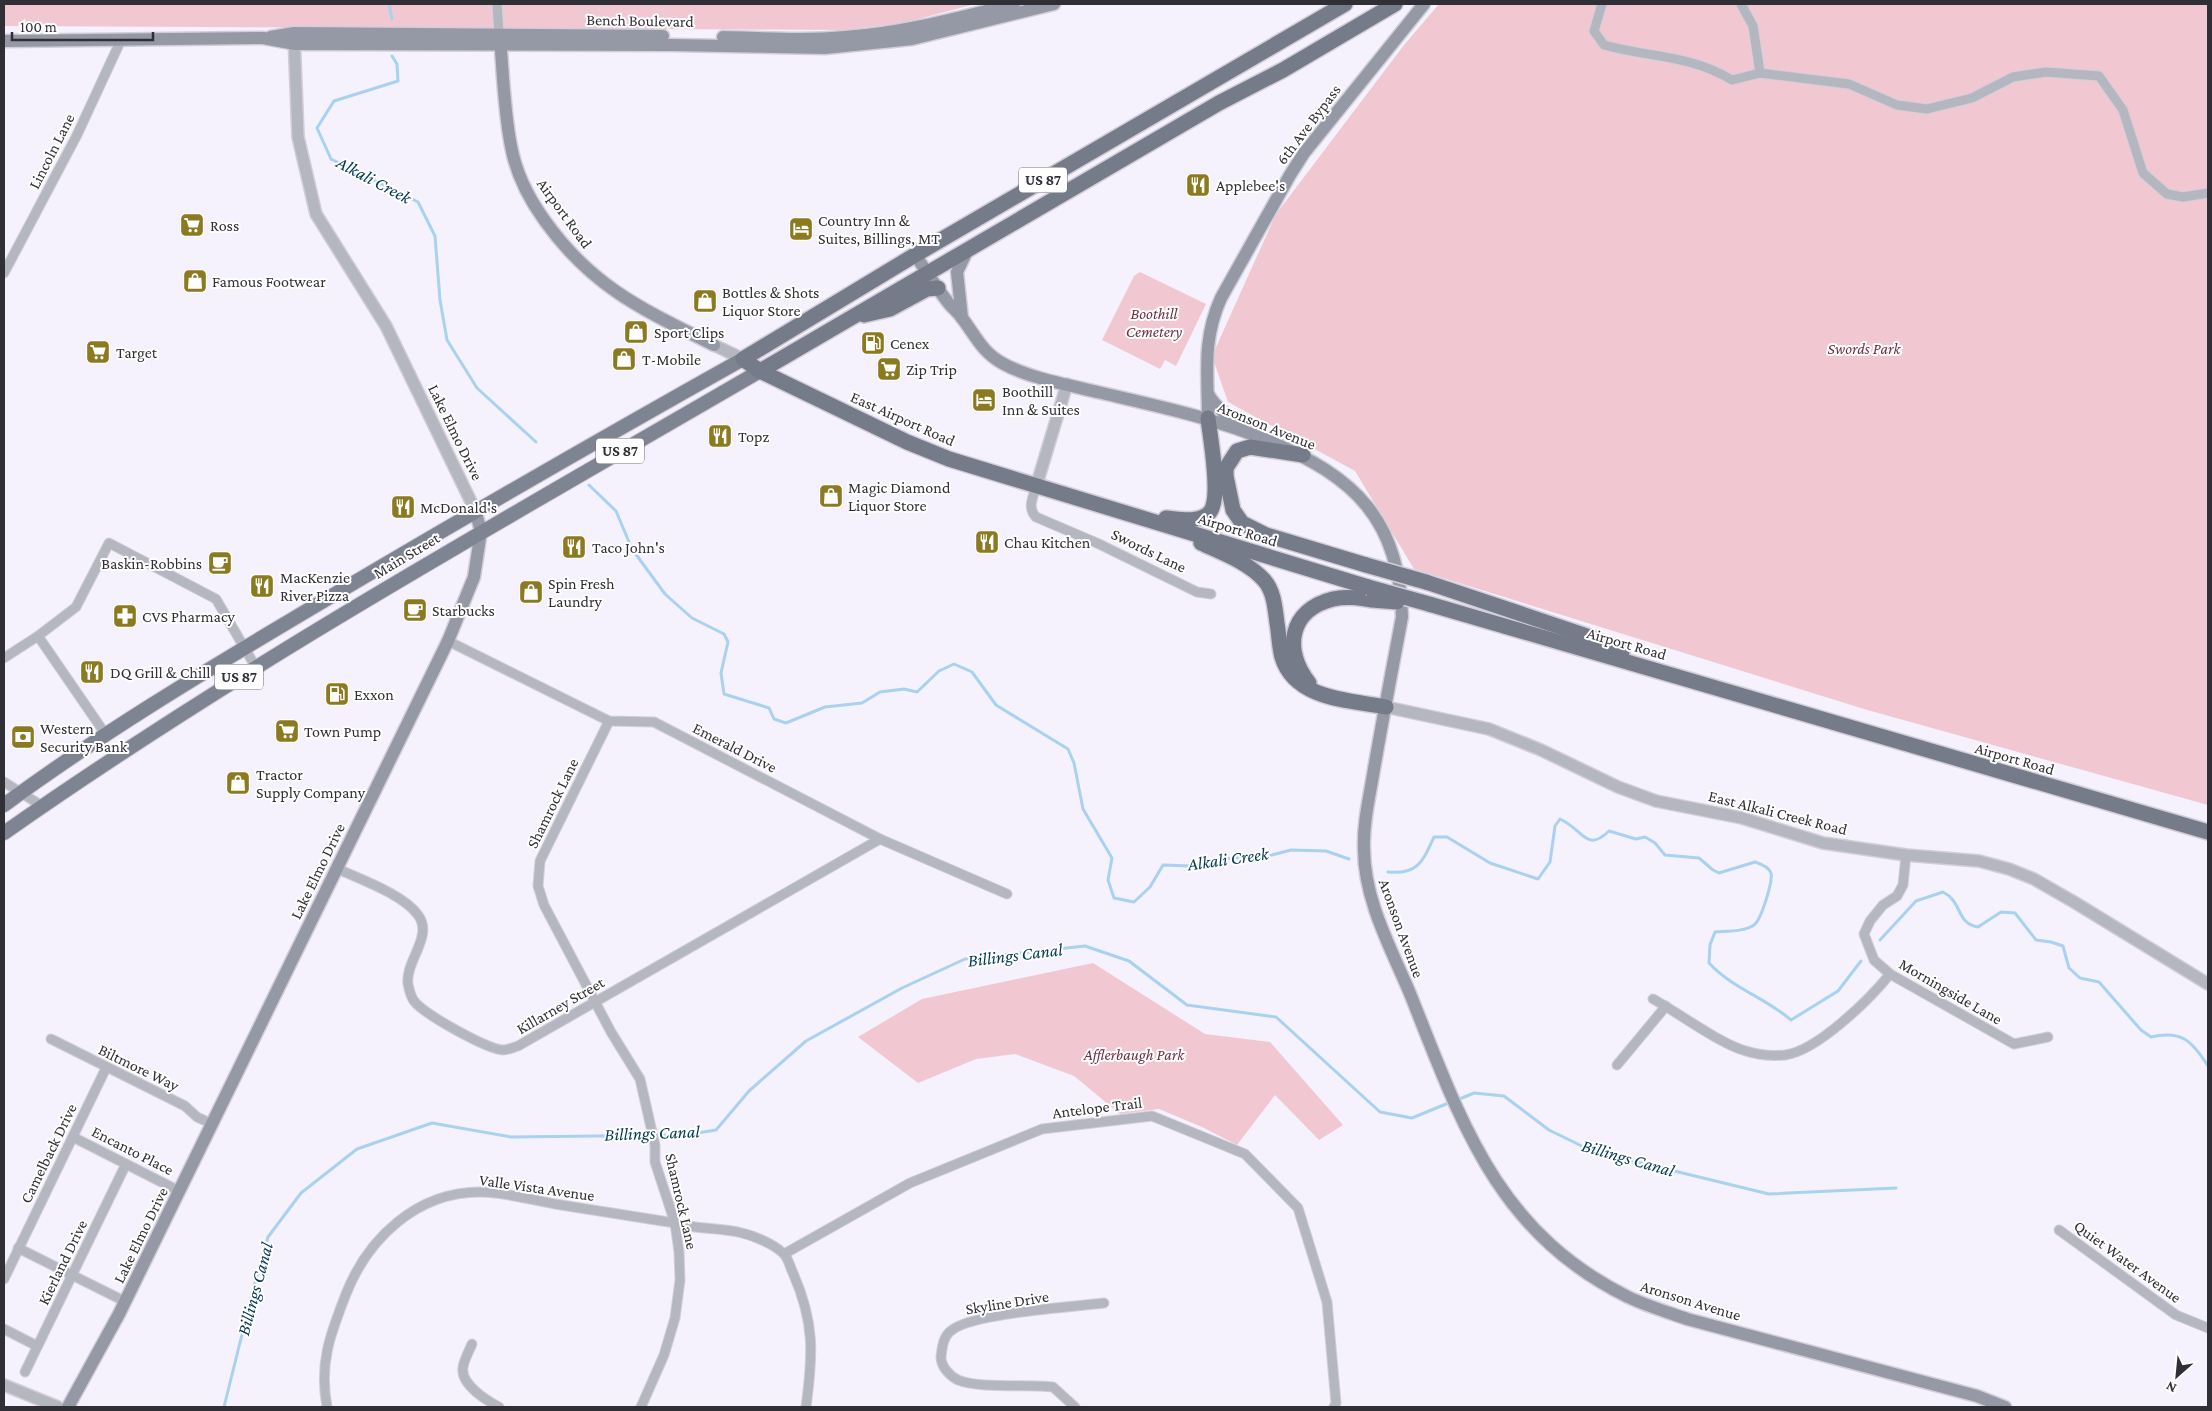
<svg xmlns="http://www.w3.org/2000/svg" width="2212" height="1411" viewBox="0 0 2212 1411" font-family="'Crimson Pro',serif">
  <style>
    .green { fill: #f1c8d1 }
    .lines { fill: none; stroke-linecap: round; stroke-linejoin: round }
    .stream { stroke: #a8d2ef; stroke-width: 3 }
    .minor-casing { stroke: #d2ced9; stroke-width: 11 }
    .tertiary-casing { stroke: #d2ced9; stroke-width: 14 }
    .secondary-casing { stroke: #d2ced9; stroke-width: 15 }
    .primary-casing { stroke: #d2ced9; stroke-width: 16 }
    .trunk-casing { stroke: #d2ced9; stroke-width: 18 }
    .minor { stroke: #b4b7bf; stroke-width: 9 }
    .tertiary { stroke: #b4b7bf; stroke-width: 11 }
    .secondary { stroke: #9599a5; stroke-width: 12 }
    .primary { stroke: #7f8492; stroke-width: 14 }
    .trunk { stroke: #767b8a; stroke-width: 15 }
    .trunk-bridge-casing { stroke: #d2ced9; stroke-width: 18; stroke-linecap: butt }
    .trunk-bridge { stroke: #767b8a; stroke-width: 15 }
    .labels { text-anchor: middle; stroke-width: 4; stroke-linejoin: round; paint-order: stroke }
    .shield { fill: #fff; stroke: #6f6d72; stroke-width: 1 }
    .shield-label { font-size: 15px; font-weight: bold; fill: #312f36 }
    .street-label { font-size: 16px; fill: #312f36; stroke: #fff }
    .poi-label { font-size: 16px; fill: #312f36; stroke: #fff; text-anchor: start }
    .park-label { font-size: 16px; font-style: italic; fill: #6d2f41; stroke: #fff }
    .water-label { font-size: 18px; font-style: italic; fill: #003854; stroke: #fff }
  </style>
  <rect width="100%" height="100%" fill="#f5f1fd"/>
  <g class="green">
    <path d="M4,4H975L907,22L847,30L4,26Z"/>
    <path d="M1439,4H2208V805L1864,709L1414,569L1355,471L1228,402L1212,356L1276,214L1404,45Z"/>
    <path d="M1140,272L1206,304L1176,366L1165,360L1160,369L1102,340L1134,276Z"/>
    <path d="M1093,963L1205,1034L1270,1042L1343,1125L1319,1140L1275,1095L1237,1145L1202,1127L1159,1109L1120,1114L1074,1076L1015,1054L976,1059L918,1083L858,1037L922,999Z"/>
  </g>
  <g class="lines">
    <g class="stream">
      <path d="M389,4L392,19"/>
      <path d="M392,56L397,64L398,81L334,101L317,128L331,159L418,202L435,236L440,300L447,340L477,388L536,442"/>
      <path d="M589,485L616,511L632,549L665,594L692,618L724,634L728,642L721,673L724,694L769,708L774,719L786,723L825,707L862,703L880,692L904,689L917,692L939,671L954,664L972,672L996,705L1068,749L1074,763L1083,809L1112,858L1108,880L1114,898L1134,902L1150,887L1163,865L1190,866L1222,859L1272,855L1291,850L1326,851L1349,859"/>
      <path d="M1388,872C1418,875 1423,861 1434,837H1447L1490,863L1538,879L1550,862L1555,826L1560,819C1584,830 1586,853 1609,831L1636,839L1645,837L1655,843L1665,855L1699,858L1713,870L1719,873L1755,862C1761,864 1769,867 1771,873C1773,882 1761,920 1754,925C1744,932 1726,931 1715,932L1710,945L1709,963C1732,988 1766,998 1791,1020L1838,991L1861,961"/>
      <path d="M1880,940L1916,901L1943,892C1963,902 1956,924 1978,927L2001,912L2015,913L2036,940L2051,942L2063,946L2069,968L2080,978L2099,982L2141,1030L2151,1037C2182,1030 2192,1041 2208,1066"/>
      <path d="M1457,1100L1474,1093L1504,1096L1549,1130L1592,1151L1769,1194L1896,1188"/>
      <path d="M224,1407L254,1286L268,1237L301,1193L357,1149L432,1123L511,1137L685,1135L716,1130L749,1091L806,1041L902,988L965,959L1085,946L1129,961L1187,1005L1276,1017L1380,1112L1412,1118L1451,1102"/>
    </g>
    <defs>
      <g id="minor">
        <path d="M497,4L499,35"/>
        <path d="M1602,4L1594,31L1604,45C1651,58 1688,54 1732,80L1760,73L1849,84L1897,105L1927,109L1972,98L2013,77L2046,72L2099,76L2123,110L2143,173L2167,194L2183,197L2208,193"/>
        <path d="M1741,4L1753,26L1760,73"/>
        <path d="M4,273L77,135L121,40"/>
        <path d="M1036,487C1033,497 1027,508 1036,517L1099,544L1197,592L1211,594"/>
        <path d="M38,636L106,735"/>
        <path d="M448,641L609,721L654,722L880,839L1007,894"/>
        <path d="M4,658L38,636L76,607L109,543L216,599L255,666"/>
        <path d="M609,721L540,861L538,886L544,905L611,1032L640,1079L655,1145V1162L675,1223L679,1252L680,1280L675,1318L664,1355L641,1407"/>
        <path d="M4,782L42,806"/>
        <path d="M1906,855L1903,885L1897,896L1883,905L1870,921L1864,934L1874,960L1890,974L2014,1044L2048,1037"/>
        <path d="M336,868C359,879 403,894 418,915C434,936 405,961 408,984C409,989 411,997 414,1001C425,1015 487,1049 503,1050C508,1050 514,1047 518,1046L880,839"/>
        <path d="M1653,999C1679,1013 1720,1044 1746,1051C1758,1055 1773,1056 1785,1055C1817,1051 1870,999 1890,974"/>
        <path d="M51,1039L185,1106L197,1117L212,1124"/>
        <path d="M1617,1065L1666,1006"/>
        <path d="M73,1137L179,1191"/>
        <path d="M2059,1230L2176,1315L2208,1328"/>
        <path d="M18,1248L126,1302"/>
        <path d="M784,1254L910,1183L1042,1129L1152,1116L1245,1154L1298,1208L1327,1302L1336,1403L1334,1407"/>
        <path d="M4,1279L106,1068"/>
        <path d="M4,1329L37,1346"/>
        <path d="M472,1344C469,1351 464,1360 463,1367C460,1384 486,1400 499,1407"/>
        <path d="M25,1372L126,1164"/>
        <path d="M327,1407C319,1363 330,1335 346,1294C368,1238 417,1192 480,1192C504,1192 531,1200 555,1204C595,1210 635,1217 675,1223C697,1230 720,1227 742,1233C755,1236 773,1244 783,1253C788,1257 790,1267 793,1273C815,1323 813,1355 806,1407"/>
        <path d="M1075,1407L1053,1387C1027,1384 981,1389 958,1380C950,1376 941,1367 941,1357C942,1348 943,1336 952,1330C973,1313 1073,1307 1104,1303"/>
      </g>
      <g id="tertiary">
        <path d="M294,35L298,137L316,214L386,326L475,510"/>
        <path d="M714,345L743,359"/>
        <path d="M1036,487L1067,384"/>
        <path d="M1386,707L1489,729L1541,750L1618,787L1656,801L1742,818L1823,843L1906,855L1979,861L2009,869L2034,879L2074,902L2208,984"/>
        <path d="M4,1385L58,1407"/>
      </g>
      <g id="secondary">
        <path d="M271,37L294,33L663,36"/>
        <path d="M500,37C503,73 504,111 511,146C516,174 529,199 545,221C593,288 644,310 714,345"/>
        <path d="M723,37C764,38 805,41 845,37C903,33 958,18 1014,4"/>
        <path d="M4,41L263,38L295,44L673,45L825,48L912,39L1054,4"/>
        <path d="M915,255C926,270 935,286 947,301C951,307 958,312 962,318C975,335 982,352 1002,363C1030,379 1074,386 1106,394C1162,407 1217,419 1269,441C1355,477 1400,520 1402,617C1392,670 1382,722 1373,775C1369,799 1363,824 1364,849C1364,901 1392,950 1411,996C1462,1124 1497,1232 1628,1297C1647,1306 1667,1312 1687,1319L1977,1396L2005,1407"/>
        <path d="M962,318L957,272L968,249"/>
        <path d="M1208,394C1217,409 1227,416 1243,423"/>
        <path d="M1208,418C1208,374 1202,340 1221,298L1290,175L1304,153L1424,4"/>
        <path d="M68,1407L119,1314L448,641L474,577L481,531L475,510"/>
      </g>
      <g id="primary">
        <path d="M4,805C99,735 202,673 303,613C449,526 595,442 743,359"/>
        <path d="M4,833C246,663 504,520 760,371"/>
      </g>
      <g id="trunk">
        <path d="M1345,4L915,255L743,359L760,371L907,442L949,459L1368,587"/>
        <path d="M864,315L890,309L927,289L938,288"/>
        <path d="M760,371L1219,103L1283,70L1395,4"/>
        <path d="M1303,455L1250,447L1237,451L1226,468V476L1233,510L1242,523L1266,535L1366,565"/>
        <path d="M1166,518C1179,519 1197,523 1208,514C1223,502 1210,438 1208,418"/>
        <path d="M1201,543C1222,553 1248,562 1264,580C1274,591 1275,608 1277,623C1279,634 1279,646 1282,657C1295,700 1350,700 1386,707"/>
        <path d="M1426,582L1593,638L1622,652"/>
        <path d="M1429,604L2208,832"/>
        <path d="M1309,683C1283,650 1289,610 1333,599C1346,596 1359,598 1372,600"/>
      </g>
    </defs>
    <use href="#minor" class="minor-casing"/>
    <use href="#tertiary" class="tertiary-casing"/>
    <use href="#secondary" class="secondary-casing"/>
    <use href="#primary" class="primary-casing"/>
    <use href="#trunk" class="trunk-casing"/>
    <use href="#minor" class="minor"/>
    <use href="#tertiary" class="tertiary"/>
    <use href="#secondary" class="secondary"/>
    <use href="#primary" class="primary"/>
    <use href="#trunk" class="trunk"/>
    <defs>
      <g id="trunk-bridge">
        <path d="M1366,565L1426,582"/>
        <path d="M1368,587L1429,604"/>
        <path d="M1372,600L1397,602"/>
      </g>
    </defs>
    <use href="#trunk-bridge" class="trunk-bridge-casing"/>
    <use href="#trunk-bridge" class="trunk-bridge"/>
  </g>
  <defs>
    <symbol id="restaurant-square" viewBox="-11 -11 22 22"><rect x="-9" y="-9" width="18" height="18" rx="4" fill="#8b7a1f" stroke="#fff"/><path d="M-5-6h1v4h1v-4h1v4h1v-4h1v5L-1.5 .5V6h-2V.5L-5-1ZM5-6V6H3V1.5H1.5Q1.5-4 5-6Z" fill="#fff"/></symbol>
    <symbol id="supermarket-square" viewBox="-11 -11 22 22"><rect x="-9" y="-9" width="18" height="18" rx="4" fill="#8b7a1f" stroke="#fff"/><path d="M-6-5.5h2.5l.6 2H6L4.5 2H-2.5L-4.4-4H-6ZM-1.5 3.2a1.3 1.3 0 1 0 .1 0ZM3 3.2a1.3 1.3 0 1 0 .1 0Z" fill="#fff"/></symbol>
    <symbol id="hotel-square" viewBox="-11 -11 22 22"><rect x="-9" y="-9" width="18" height="18" rx="4" fill="#8b7a1f" stroke="#fff"/><path d="M-6-4.5h1.5V1H6V5H4.5V3h-9V5H-6ZM-4 0a1.8 1.8 0 1 1 3.6 0ZM.5 0V-2.5h3Q6-2.5 6 0Z" fill="#fff"/></symbol>
    <symbol id="shop-square" viewBox="-11 -11 22 22"><rect x="-9" y="-9" width="18" height="18" rx="4" fill="#8b7a1f" stroke="#fff"/><path d="M-5-2.5h2.3a2.7 3.5 0 0 1 5.4 0H5L5.5 6h-11ZM-1.5-2.5h3a1.5 2.3 0 0 0-3 0Z" fill="#fff"/></symbol>
    <symbol id="fuel-square" viewBox="-11 -11 22 22"><rect x="-9" y="-9" width="18" height="18" rx="4" fill="#8b7a1f" stroke="#fff"/><path d="M-5.5-6h7V0h2V4h1.3V-2.5L3-4.5l.8-.8L6-3V5H2.5V1h-1V6h-7ZM-4.2-4.7v3.2H.2V-4.7Z" fill="#fff"/></symbol>
    <symbol id="cafe-square" viewBox="-11 -11 22 22"><rect x="-9" y="-9" width="18" height="18" rx="4" fill="#8b7a1f" stroke="#fff"/><path d="M-5.5-4.5H6V0H3Q3 3.5 0 3.5H-2.5Q-5.5 3.5-5.5 0ZM3-3.2v2h1.7v-2ZM-6 4.5H4V6H-6Z" fill="#fff"/></symbol>
    <symbol id="pharmacy-square" viewBox="-11 -11 22 22"><rect x="-9" y="-9" width="18" height="18" rx="4" fill="#8b7a1f" stroke="#fff"/><path d="M-2-6h4v4h4v4h-4v4h-4v-4h-4v-4h4Z" fill="#fff"/></symbol>
    <symbol id="bank-square" viewBox="-11 -11 22 22"><rect x="-9" y="-9" width="18" height="18" rx="4" fill="#8b7a1f" stroke="#fff"/><path d="M-6-4H6V4H-6ZM0-2.3a2.3 2.3 0 1 0 0 4.6a2.3 2.3 0 1 0 0-4.6Z" fill="#fff"/></symbol>
  </defs>
  <g fill-rule="evenodd">
    <use href="#restaurant-square" x="1184" y="171" width="28" height="28"/>
    <use href="#supermarket-square" x="178" y="211" width="28" height="28"/>
    <use href="#hotel-square" x="787" y="215" width="28" height="28"/>
    <use href="#shop-square" x="181" y="267" width="28" height="28"/>
    <use href="#shop-square" x="691" y="287" width="28" height="28"/>
    <use href="#shop-square" x="622" y="318" width="28" height="28"/>
    <use href="#fuel-square" x="859" y="329" width="28" height="28"/>
    <use href="#supermarket-square" x="84" y="338" width="28" height="28"/>
    <use href="#shop-square" x="610" y="345" width="28" height="28"/>
    <use href="#supermarket-square" x="875" y="355" width="28" height="28"/>
    <use href="#hotel-square" x="970" y="386" width="28" height="28"/>
    <use href="#restaurant-square" x="706" y="422" width="28" height="28"/>
    <use href="#shop-square" x="817" y="482" width="28" height="28"/>
    <use href="#restaurant-square" x="389" y="493" width="28" height="28"/>
    <use href="#restaurant-square" x="973" y="528" width="28" height="28"/>
    <use href="#restaurant-square" x="560" y="533" width="28" height="28"/>
    <use href="#cafe-square" x="206" y="549" width="28" height="28"/>
    <use href="#restaurant-square" x="248" y="572" width="28" height="28"/>
    <use href="#shop-square" x="517" y="578" width="28" height="28"/>
    <use href="#cafe-square" x="401" y="596" width="28" height="28"/>
    <use href="#pharmacy-square" x="111" y="602" width="28" height="28"/>
    <use href="#restaurant-square" x="78" y="658" width="28" height="28"/>
    <use href="#fuel-square" x="323" y="680" width="28" height="28"/>
    <use href="#supermarket-square" x="273" y="717" width="28" height="28"/>
    <use href="#bank-square" x="9" y="723" width="28" height="28"/>
    <use href="#shop-square" x="224" y="769" width="28" height="28"/>
  </g>
  <g class="labels">
    <g class="shield">
      <rect x="1019" y="167.5" width="48" height="25" rx="4"/>
      <rect x="596" y="438.5" width="48" height="25" rx="4"/>
      <rect x="215" y="664.5" width="48" height="25" rx="4"/>
    </g>
    <g class="shield-label">
      <text x="1043" y="185">US 87</text>
      <text x="620" y="456">US 87</text>
      <text x="239" y="682">US 87</text>
    </g>
    <g class="street-label">
      <text transform="translate(640 20) rotate(1)" y="6">Bench Boulevard</text>
      <text transform="translate(1308 124) rotate(-53)" y="6">6th Ave Bypass</text>
      <text transform="translate(51 151) rotate(-63)" y="6">Lincoln Lane</text>
      <text transform="translate(565 213) rotate(54)" y="6">Airport Road</text>
      <text transform="translate(903 418) rotate(24)" y="6">East Airport Road</text>
      <text transform="translate(1267 425) rotate(22)" y="6">Aronson Avenue</text>
      <text transform="translate(456 432) rotate(64)" y="6">Lake Elmo Drive</text>
      <text transform="translate(1238 529) rotate(17)" y="6">Airport Road</text>
      <text transform="translate(1149 550) rotate(26)" y="6">Swords Lane</text>
      <text transform="translate(406 555) rotate(-31)" y="6">Main Street</text>
      <text transform="translate(1627 643) rotate(16)" y="6">Airport Road</text>
      <text transform="translate(735 747) rotate(27)" y="6">Emerald Drive</text>
      <text transform="translate(2015 758) rotate(16)" y="6">Airport Road</text>
      <text transform="translate(552 803) rotate(-64)" y="6">Shamrock Lane</text>
      <text transform="translate(1778 812) rotate(14)" y="6">East Alkali Creek Road</text>
      <text transform="translate(317 871) rotate(-64)" y="6">Lake Elmo Drive</text>
      <text transform="translate(1402 928) rotate(70)" y="6">Aronson Avenue</text>
      <text transform="translate(1951 991) rotate(30)" y="6">Morningside Lane</text>
      <text transform="translate(560 1005) rotate(-30)" y="6">Killarney Street</text>
      <text transform="translate(139 1067) rotate(26)" y="6">Biltmore Way</text>
      <text transform="translate(1097 1107) rotate(-7)" y="6">Antelope Trail</text>
      <text transform="translate(133 1150) rotate(27)" y="6">Encanto Place</text>
      <text transform="translate(48 1153) rotate(-64)" y="6">Camelback Drive</text>
      <text transform="translate(537 1187) rotate(8)" y="6">Valle Vista Avenue</text>
      <text transform="translate(682 1201) rotate(77)" y="6">Shamrock Lane</text>
      <text transform="translate(140 1235) rotate(-64)" y="6">Lake Elmo Drive</text>
      <text transform="translate(2128 1261) rotate(36)" y="6">Quiet Water Avenue</text>
      <text transform="translate(62 1262) rotate(-64)" y="6">Kierland Drive</text>
      <text transform="translate(1691 1300) rotate(17)" y="6">Aronson Avenue</text>
      <text transform="translate(1007 1302) rotate(-9)" y="6">Skyline Drive</text>
    </g>
    <g class="poi-label">
      <text x="1216" y="191">Applebee's</text>
      <text x="818" y="226">Country Inn &amp;<tspan x="818" dy="18">Suites, Billings, MT</tspan></text>
      <text x="210" y="231">Ross</text>
      <text x="212" y="287">Famous Footwear</text>
      <text x="722" y="298">Bottles &amp; Shots<tspan x="722" dy="18">Liquor Store</tspan></text>
      <text x="654" y="338">Sport Clips</text>
      <text x="890" y="349">Cenex</text>
      <text x="116" y="358">Target</text>
      <text x="642" y="365">T-Mobile</text>
      <text x="906" y="375">Zip Trip</text>
      <text x="1002" y="397">Boothill<tspan x="1002" dy="18">Inn &amp; Suites</tspan></text>
      <text x="738" y="442">Topz</text>
      <text x="848" y="493">Magic Diamond<tspan x="848" dy="18">Liquor Store</tspan></text>
      <text x="420" y="513">McDonald's</text>
      <text x="1004" y="548">Chau Kitchen</text>
      <text x="592" y="553">Taco John's</text>
      <text x="202" y="569" text-anchor="end">Baskin-Robbins</text>
      <text x="280" y="583">MacKenzie<tspan x="280" dy="18">River Pizza</tspan></text>
      <text x="548" y="589">Spin Fresh<tspan x="548" dy="18">Laundry</tspan></text>
      <text x="432" y="616">Starbucks</text>
      <text x="142" y="622">CVS Pharmacy</text>
      <text x="110" y="678">DQ Grill &amp; Chill</text>
      <text x="354" y="700">Exxon</text>
      <text x="40" y="734">Western<tspan x="40" dy="18">Security Bank</tspan></text>
      <text x="304" y="737">Town Pump</text>
      <text x="256" y="780">Tractor<tspan x="256" dy="18">Supply Company</tspan></text>
    </g>
    <g class="park-label">
      <text x="1154" y="319">Boothill<tspan x="1154" dy="18">Cemetery</tspan></text>
      <text x="1864" y="354">Swords Park</text>
      <text x="1134" y="1060">Afflerbaugh Park</text>
    </g>
    <g class="water-label">
      <text transform="translate(374 180) rotate(28)" y="6">Alkali Creek</text>
      <text transform="translate(1228 859) rotate(-8)" y="6">Alkali Creek</text>
      <text transform="translate(1015 955) rotate(-7)" y="6">Billings Canal</text>
      <text transform="translate(652 1133) rotate(-2)" y="6">Billings Canal</text>
      <text transform="translate(1628 1158) rotate(16)" y="6">Billings Canal</text>
      <text transform="translate(255 1289) rotate(-75)" y="6">Billings Canal</text>
    </g>
  </g>
  <rect width="2212" height="1411" fill="none" stroke="#312f36" stroke-width="10"/>
  <g transform="translate(2177 1376) rotate(207)" stroke="#ffffff" stroke-width="4" paint-order="stroke">
  <path d="M0-4L9 19L0 12L-9 19Z" fill="#312f36"/>
  <text y="-8" font-size="14" font-weight="bold" text-anchor="middle" fill="#312f36">N</text>
  </g>
  <path d="M12 32v8h141v-8" fill="none" stroke="#312f36" stroke-width="2.5"/>
  <text x="20" y="32" font-size="15" fill="#312f36" stroke="#ffffff" stroke-width="4" paint-order="stroke">100 m</text>
</svg>
